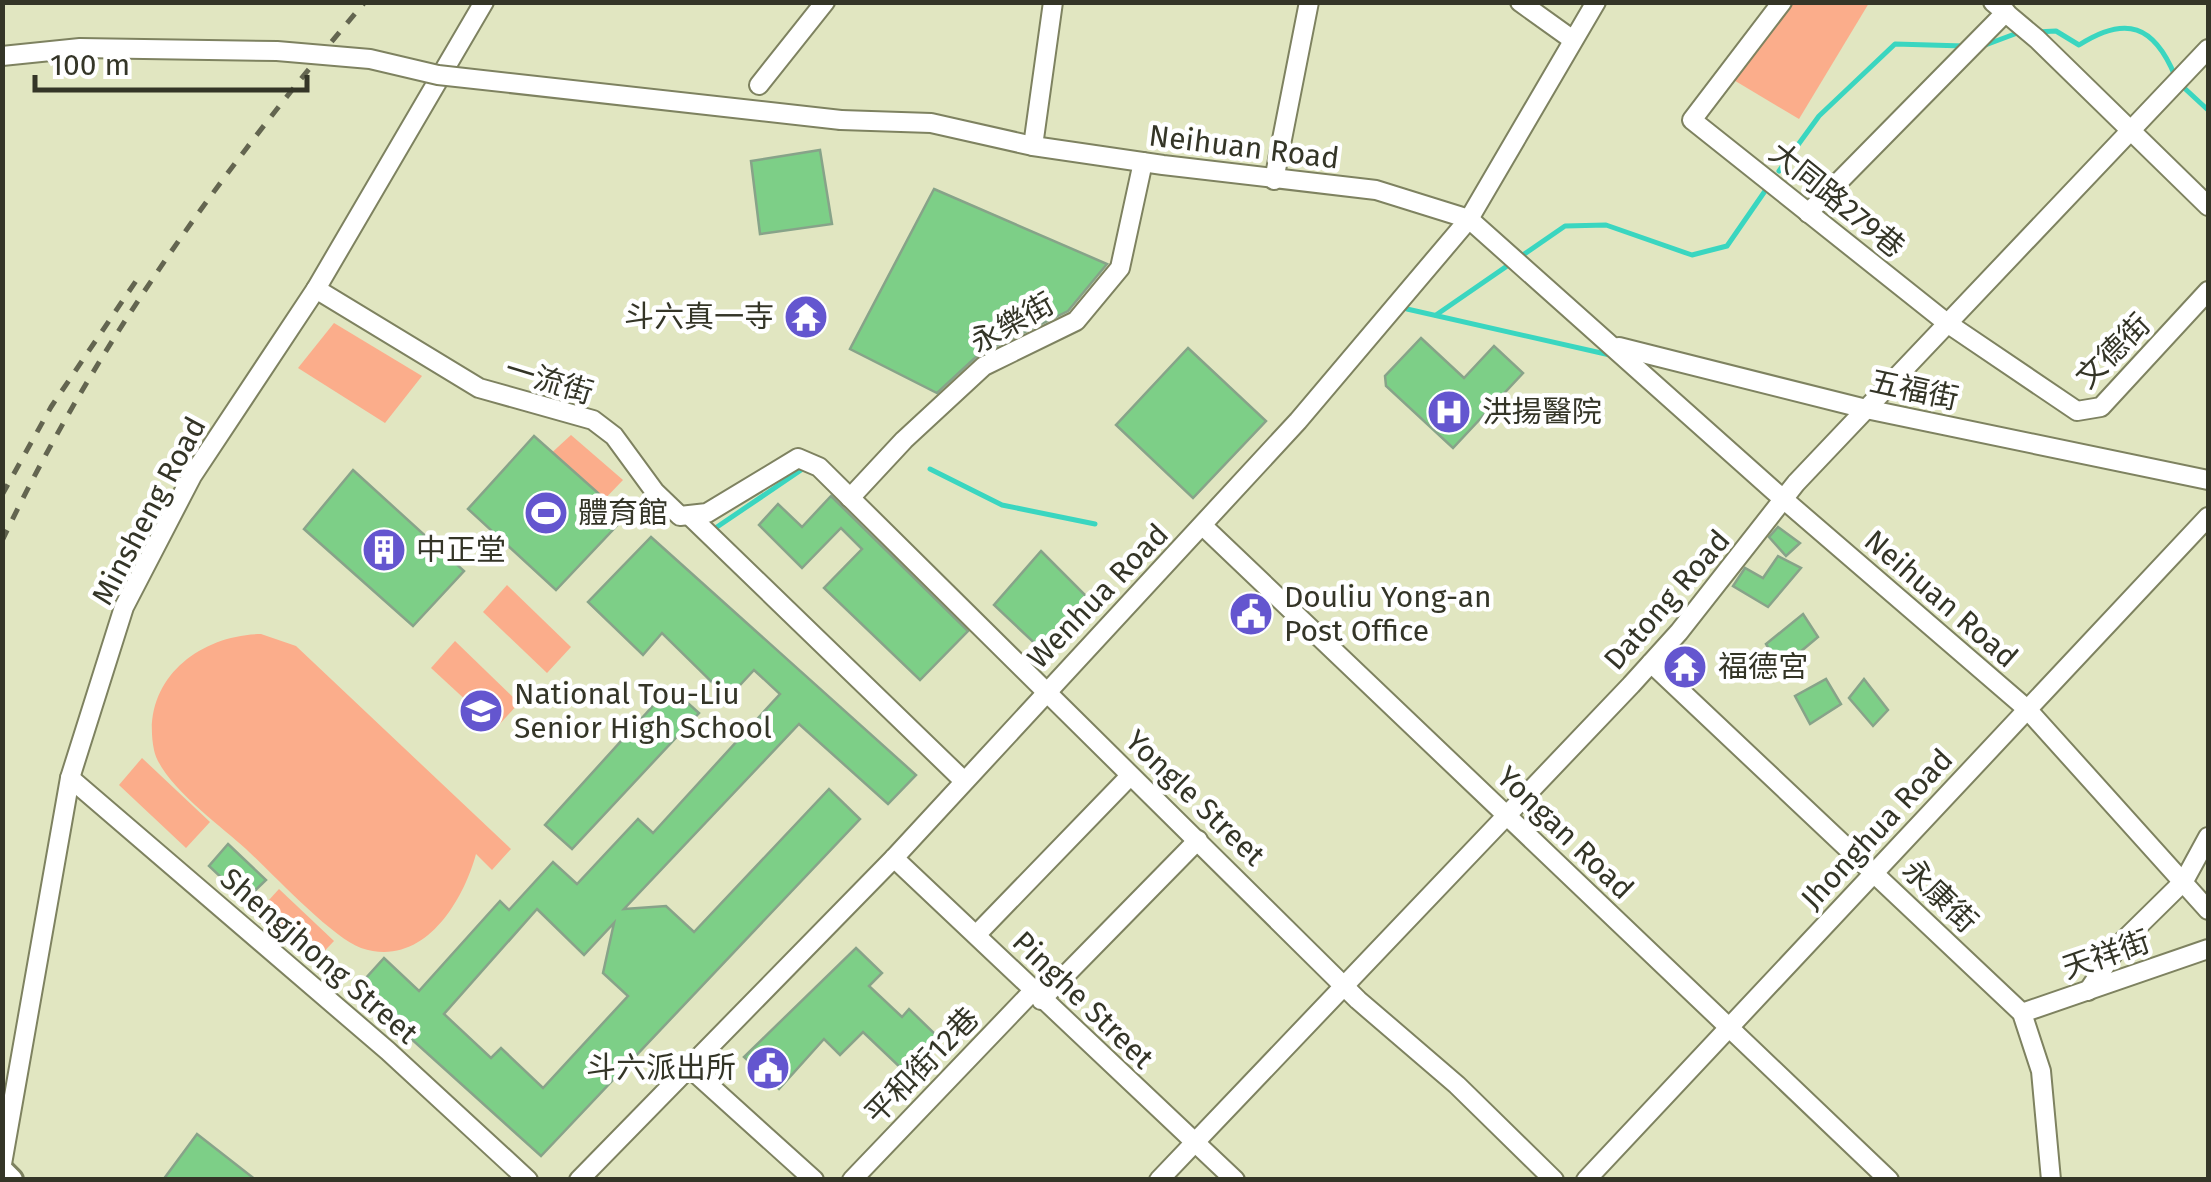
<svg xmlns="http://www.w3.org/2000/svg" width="2211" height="1182" viewBox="0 0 2211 1182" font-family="'Fira Sans','Noto Sans TC',sans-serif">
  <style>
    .green { fill: #fbad8b }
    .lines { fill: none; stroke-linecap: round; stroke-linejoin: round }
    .stream { stroke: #3ad6c0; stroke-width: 5 }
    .building { fill: #7dcf87; stroke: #87a389; stroke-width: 2.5; fill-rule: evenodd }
    .minor-casing { stroke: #7e8260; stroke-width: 22 }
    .tertiary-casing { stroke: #7e8260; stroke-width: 28 }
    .minor { stroke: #fff; stroke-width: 18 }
    .tertiary { stroke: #fff; stroke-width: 22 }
    .rail { stroke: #636550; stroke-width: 5; stroke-dasharray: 12 12; stroke-linecap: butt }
    .minor-bridge-casing { stroke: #7e8260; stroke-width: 22; stroke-linecap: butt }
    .minor-bridge { stroke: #fff; stroke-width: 18 }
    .labels { text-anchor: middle; stroke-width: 9; stroke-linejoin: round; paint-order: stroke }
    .street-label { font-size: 30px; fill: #343527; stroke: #fff }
    .poi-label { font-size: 30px; fill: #343527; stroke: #fff; text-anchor: start }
  </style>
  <rect width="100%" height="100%" fill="#e1e6c1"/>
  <g class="green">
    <path d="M1789,3H1869L1799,119L1732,79Z"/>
    <path d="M334,323L422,376L385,423L298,368Z"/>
    <path d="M571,435L623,480L598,506L546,458Z"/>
    <path d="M507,585L571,647L547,673L483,612Z"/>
    <path d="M261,634L296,646L511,849L492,870L476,854C463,902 423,969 361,948C331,937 272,873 246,849C221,826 161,783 154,750C140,681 198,635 261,634Z"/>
    <path d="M455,641L519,703L496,728L431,668Z"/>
    <path d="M142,758L210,822L186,848L119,785Z"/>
    <path d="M279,889L334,941L313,963L258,912Z"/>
  </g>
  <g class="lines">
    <g class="stream">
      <path d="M2036,32L2056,31L2079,45C2126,15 2154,25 2175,76"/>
      <path d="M1980,47L2020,32"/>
      <path d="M2181,85L2208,110"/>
      <path d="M1779,171L1819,116L1895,44L1964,46"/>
      <path d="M1407,309L1610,355"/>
      <path d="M1436,315L1565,226L1606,225L1692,255L1727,246L1765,191"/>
      <path d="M930,469L1002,505L1095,524"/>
      <path d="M714,529L804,468"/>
    </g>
  </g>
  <g class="building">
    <path d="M820,150L832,224L760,234L751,161Z"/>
    <path d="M934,189L1107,264L1068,311L978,355L937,393L850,349Z"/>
    <path d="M1421,338L1464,378L1494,346L1523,373L1453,448L1386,386L1385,376Z"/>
    <path d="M1188,348L1266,421L1193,498L1116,425Z"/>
    <path d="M534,436L625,517L556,590L468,509Z"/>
    <path d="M353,470L464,571L413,626L304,529Z"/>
    <path d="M831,496L968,631L920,680L824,588L862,549L841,528L802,568L759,525L778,504L802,527Z"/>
    <path d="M1778,527L1800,543L1786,556L1769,537Z"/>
    <path d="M651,537L916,775L888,804L799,724L624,909L666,906L694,932L829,789L860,819L541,1156L356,989L384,958L419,991L500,901L509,910L553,862L577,884L638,819L653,833L780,694L754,670L728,698L662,633L643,655L588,602ZM537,909L584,955L614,923L603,973L628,996L543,1088L501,1048L491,1058L444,1014Z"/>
    <path d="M1041,551L1092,602L1044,652L994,605Z"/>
    <path d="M1778,556L1801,568L1768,607L1733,586L1745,568L1763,578Z"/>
    <path d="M1803,614L1818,637L1781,668L1766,644Z"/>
    <path d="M1826,679L1841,704L1810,724L1795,696Z"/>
    <path d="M1864,679L1888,710L1873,726L1849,698Z"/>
    <path d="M670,687L699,713L572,849L545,825Z"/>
    <path d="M228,844L266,880L245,900L209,866Z"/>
    <path d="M856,948L882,973L869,986L902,1017L909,1009L937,1036L904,1071L863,1032L840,1055L824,1039L779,1089L744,1057Z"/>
    <path d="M197,1134L256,1180H163Z"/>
  </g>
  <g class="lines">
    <defs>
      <g id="minor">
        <path d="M1520,2L1573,40"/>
        <path d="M1782,2L1692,120L1947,323L2077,411L2101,407L2208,291"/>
        <path d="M1993,2L2037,39L2208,206"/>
        <path d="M759,85L825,2"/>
        <path d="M841,120L931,123L1033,146L1163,165L1376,190L1469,219L1774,491L2027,709L2208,910"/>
        <path d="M1033,146L1053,2"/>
        <path d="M1274,180L1309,2"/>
        <path d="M1808,213L2006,12"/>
        <path d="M316,289L479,388L593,420L614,436L655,492L680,516L707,513L798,458L819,467L1358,1000L1457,1085L1554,1180"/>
        <path d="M1619,347L1866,409L2208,480"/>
        <path d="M850,498L904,440L984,366L1076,321L1120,268L1143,162"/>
        <path d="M690,516L964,781"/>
        <path d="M1203,526L1889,1180"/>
        <path d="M1651,663L2022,1013L2041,1071L2051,1180"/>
        <path d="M70,778L388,1051L528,1180"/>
        <path d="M894,858L1235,1180"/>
        <path d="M977,934L1130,776"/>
        <path d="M2088,991L2119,945L2184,881L2208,837"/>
        <path d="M1041,1000L1198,840"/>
        <path d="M2022,1013L2208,949"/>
        <path d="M690,1068L814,1180"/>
        <path d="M2,1164L70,778L124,607L192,476L316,289L484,2"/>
        <path d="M579,1180L894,858L1298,421L1469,219L1596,2"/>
        <path d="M852,1180L1032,992"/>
        <path d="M1159,1180L1631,685L1679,632L1796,483L2208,49"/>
        <path d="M1586,1180L2208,517"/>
      </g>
      <path id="tertiary" d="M2,1171L11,1180"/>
    </defs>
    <use href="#minor" class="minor-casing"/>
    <use href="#tertiary" class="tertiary-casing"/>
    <use href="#minor" class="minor"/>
    <use href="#tertiary" class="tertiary"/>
    <g class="rail">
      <path d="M2,495L51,407L140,275"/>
      <path d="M2,541C95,345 224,167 365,2"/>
    </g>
    <defs>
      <path id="minor-bridge" d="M2,56L80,48L277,51L370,59L438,75L841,120"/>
    </defs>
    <use href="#minor-bridge" class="minor-bridge-casing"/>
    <use href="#minor-bridge" class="minor-bridge"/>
  </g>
  <defs>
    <symbol id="temple-disc" viewBox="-11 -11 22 22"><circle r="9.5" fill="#6456cf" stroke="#fff"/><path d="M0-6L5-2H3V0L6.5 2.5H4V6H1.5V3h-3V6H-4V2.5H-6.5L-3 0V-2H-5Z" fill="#fff"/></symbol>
    <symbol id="hospital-disc" viewBox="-11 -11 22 22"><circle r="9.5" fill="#6456cf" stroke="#fff"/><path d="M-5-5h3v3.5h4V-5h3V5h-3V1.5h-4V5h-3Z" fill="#fff"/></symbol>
    <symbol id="stadium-disc" viewBox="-11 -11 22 22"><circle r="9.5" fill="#6456cf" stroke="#fff"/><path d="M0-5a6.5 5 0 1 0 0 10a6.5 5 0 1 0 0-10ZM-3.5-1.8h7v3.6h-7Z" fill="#fff"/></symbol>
    <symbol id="building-disc" viewBox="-11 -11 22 22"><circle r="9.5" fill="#6456cf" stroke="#fff"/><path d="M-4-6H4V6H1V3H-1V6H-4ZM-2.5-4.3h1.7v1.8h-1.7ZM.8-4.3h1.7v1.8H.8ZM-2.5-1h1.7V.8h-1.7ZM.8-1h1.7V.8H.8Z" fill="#fff"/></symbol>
    <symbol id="civic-disc" viewBox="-11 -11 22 22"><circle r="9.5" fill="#6456cf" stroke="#fff"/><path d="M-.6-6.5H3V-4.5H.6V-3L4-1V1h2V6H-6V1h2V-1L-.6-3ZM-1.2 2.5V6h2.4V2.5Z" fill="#fff"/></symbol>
    <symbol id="school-disc" viewBox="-11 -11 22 22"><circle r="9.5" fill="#6456cf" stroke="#fff"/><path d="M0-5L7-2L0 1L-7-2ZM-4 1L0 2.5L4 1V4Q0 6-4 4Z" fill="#fff"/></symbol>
  </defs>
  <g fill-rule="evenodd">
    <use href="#temple-disc" x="781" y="292" width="50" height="50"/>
    <use href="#hospital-disc" x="1424" y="387" width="50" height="50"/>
    <use href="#stadium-disc" x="521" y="488" width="50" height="50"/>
    <use href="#building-disc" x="359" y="525" width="50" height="50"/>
    <use href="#civic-disc" x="1226" y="589" width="50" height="50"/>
    <use href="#temple-disc" x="1660" y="642" width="50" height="50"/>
    <use href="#school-disc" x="456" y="686" width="50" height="50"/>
    <use href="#civic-disc" x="743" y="1043" width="50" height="50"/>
  </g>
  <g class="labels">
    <g class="street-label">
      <text transform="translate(1244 147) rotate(7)" y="10">Neihuan Road</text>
      <text transform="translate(1837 200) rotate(39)" y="10">大同路279巷</text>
      <text transform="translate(1012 323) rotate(-29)" y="10">永樂街</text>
      <text transform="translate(2113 351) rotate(-45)" y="10">文德街</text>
      <text transform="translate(549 381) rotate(17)" y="10">一流街</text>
      <text transform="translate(1914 390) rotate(12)" y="10">五福街</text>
      <text transform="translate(149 511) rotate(-62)" y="10">Minsheng Road</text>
      <text transform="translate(1098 596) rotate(-46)" y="10">Wenhua Road</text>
      <text transform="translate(1941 599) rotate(41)" y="10">Neihuan Road</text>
      <text transform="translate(1667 600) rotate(-49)" y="10">Datong Road</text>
      <text transform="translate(1195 798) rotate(44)" y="10">Yongle Street</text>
      <text transform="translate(1877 829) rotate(-47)" y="10">Jhonghua Road</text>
      <text transform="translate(1565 833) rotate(44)" y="10">Yongan Road</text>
      <text transform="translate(1940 896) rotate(44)" y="10">永康街</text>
      <text transform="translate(2106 955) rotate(-19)" y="10">天祥街</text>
      <text transform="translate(319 956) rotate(41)" y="10">Shengjhong Street</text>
      <text transform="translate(1083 1000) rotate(44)" y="10">Pinghe Street</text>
      <text transform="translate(922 1066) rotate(-46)" y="10">平和街12巷</text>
    </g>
    <g class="poi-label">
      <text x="774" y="327" text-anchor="end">斗六真一寺</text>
      <text x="1482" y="422">洪揚醫院</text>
      <text x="578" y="523">體育館</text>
      <text x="416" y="560">中正堂</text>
      <text x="1284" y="607">Douliu Yong-an<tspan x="1284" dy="34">Post Office</tspan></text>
      <text x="1718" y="677">福德宮</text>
      <text x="514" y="704">National Tou-Liu<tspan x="514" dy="34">Senior High School</tspan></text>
      <text x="736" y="1078" text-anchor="end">斗六派出所</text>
    </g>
  </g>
  <rect width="2211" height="1182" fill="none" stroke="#343527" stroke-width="10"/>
  <path d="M35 75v15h272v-15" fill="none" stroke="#343527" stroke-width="5"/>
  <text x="50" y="75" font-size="30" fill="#343527" stroke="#ffffff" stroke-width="8" paint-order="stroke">100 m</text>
</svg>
